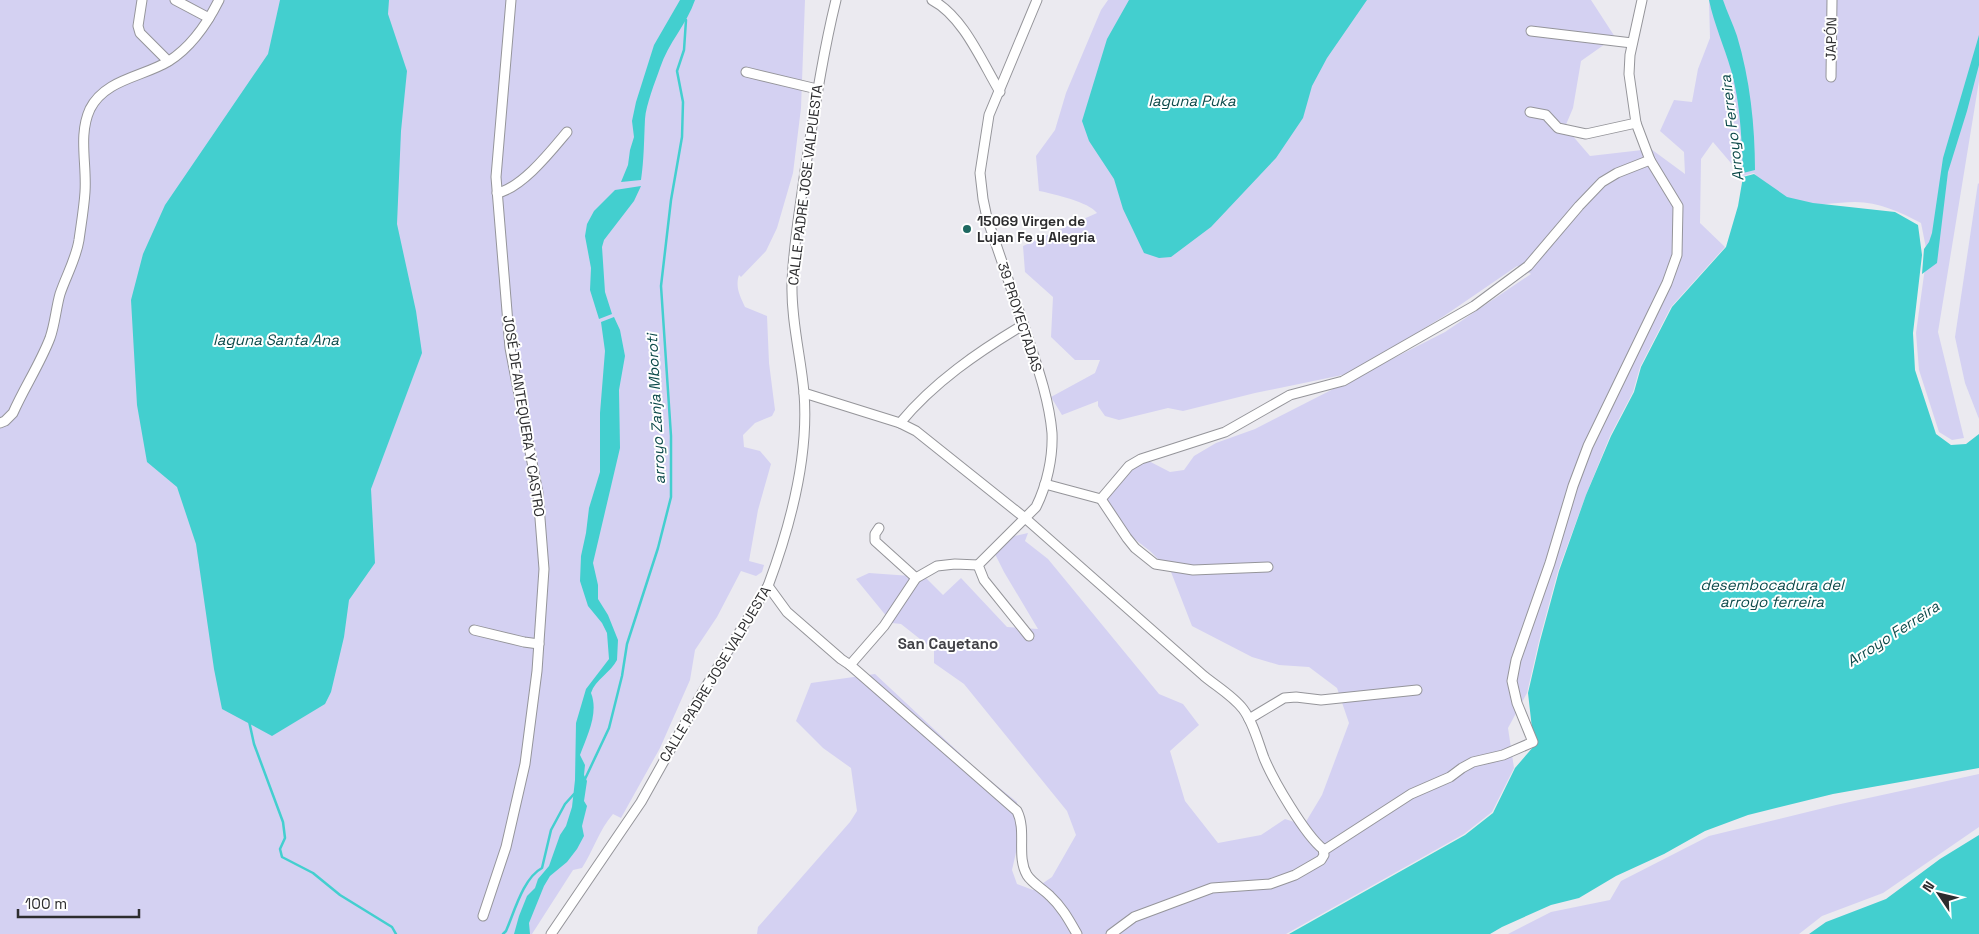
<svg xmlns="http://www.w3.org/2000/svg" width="1979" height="934" viewBox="0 0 1979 934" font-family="'Space Grotesk',sans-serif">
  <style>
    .green { fill: #d4d1f2 }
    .water { fill: #43cfcf }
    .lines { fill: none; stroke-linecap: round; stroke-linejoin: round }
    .stream { stroke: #43cfcf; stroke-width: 2.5 }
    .minor-casing { stroke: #95959a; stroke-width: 11 }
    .minor { stroke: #fff; stroke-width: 9 }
    .poi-dot { fill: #1e6861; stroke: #fff; stroke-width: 2 }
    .labels { text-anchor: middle; stroke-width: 4; stroke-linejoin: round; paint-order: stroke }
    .street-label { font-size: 14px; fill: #2d2d2f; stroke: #fff }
    .poi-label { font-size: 14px; font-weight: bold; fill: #2d2d2f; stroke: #fff; text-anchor: start }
    .water-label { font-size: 15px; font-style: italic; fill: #0c4a4a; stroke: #fff }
    .neighbourhood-label { font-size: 15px; font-weight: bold; fill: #424247; stroke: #fff }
  </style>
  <rect width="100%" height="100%" fill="#ebeaf0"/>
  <g class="green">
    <path d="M0,0H805L801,108L793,173L777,228L766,251L741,277L739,275C735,287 740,296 745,307L767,316L769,363L775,410L772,416L755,423L743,435L744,447L760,451L771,464L758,510L749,561L764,565L762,572L756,576L741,571L717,617L695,650L690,680L660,748L621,818L613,814C599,830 593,851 582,868L573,870L532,934H0Z"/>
    <path d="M1108,0H1591L1615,37L1581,61L1573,108L1565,127L1590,156L1651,149L1685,174L1684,152L1660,131L1674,100L1692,102L1698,69L1710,38L1709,0H1979V81L1938,332L1964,438L1952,440L1939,432L1919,370L1916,333L1927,253L1921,223C1900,212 1879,202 1855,202C1806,203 1790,218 1754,173L1742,176L1713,142L1701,159L1700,223L1725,247L1671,307L1640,367L1633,392L1610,436L1586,495L1558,571L1539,641L1527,693L1508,728L1514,768L1492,812L1464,834L1286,934H757L758,927L850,822L857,811L851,768L823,748L796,721L811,683L875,674L982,774L1017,802L1019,839L1012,870L1017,884L1033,890L1052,877L1076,835L1067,811L964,684L934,663V650L901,624L892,623L856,579L869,573L925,577L943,595L961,578L1007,627L1038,629L1004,572L995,554L1010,537L1028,533L1025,541L1048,559L1159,694L1183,704L1199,725L1170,751L1185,801L1218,843L1261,835L1285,819L1304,825L1322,795L1349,723L1337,688L1309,667L1279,665L1252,657L1192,626L1171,572L1150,551L1119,527L1108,514L1104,494L1114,475L1139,456L1170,472L1184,470L1194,456L1216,443L1255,429L1445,332L1531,274L1517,266L1444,316L1352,373L1255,393L1183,411L1168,408L1119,420L1105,416L1098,406V401L1062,415L1051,397L1095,373L1100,360H1075L1051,337L1053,297L1025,272L1023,246L1097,213C1089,202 1054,194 1039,191L1036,156L1055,130L1066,93L1101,10Z"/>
    <path d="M1978,183L1979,184V419L1965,383L1955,337Z"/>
    <path d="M1979,774V827L1883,893L1822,916L1799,934H1508L1551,912L1610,900L1621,881L1709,836L1836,805Z"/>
  </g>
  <g class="water">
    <path d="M280,0H389L388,14L407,71L401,131L397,224L416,311L422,353L371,489L375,563L349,600L344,637L331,692L325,704L272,736L222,709L214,669L196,544L177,487L147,462L137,405L131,300L143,254L165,205L268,54Z"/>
    <path d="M680,0H695C687,24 668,43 660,68C655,82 646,105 645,119C644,140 644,160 641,180L621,182L628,165L630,150L634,137L632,121L636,102L654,45Z"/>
    <path d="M1129,0H1367L1327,58L1312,86L1303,118L1276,158L1211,227L1171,257L1159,258L1144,253L1123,209L1114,179L1089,141L1082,121L1107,39Z"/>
    <path d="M1709,0H1723C1727,12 1733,24 1737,36C1750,79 1755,126 1755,170L1743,173C1742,141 1740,100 1731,70C1724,46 1714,24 1709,0Z"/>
    <path d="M1979,35V65L1967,111L1948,172L1937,263L1922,274L1924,249L1929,242L1932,233L1943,158Z"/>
    <path d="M1754,174L1787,197L1813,203L1895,212L1918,225L1922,255L1913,333L1915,370L1936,434L1951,445L1966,444L1979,434V768L1833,794L1748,815L1705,831L1664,854L1616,876L1579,898L1551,905L1502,927L1490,934H1289L1465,835L1493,813L1515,768L1534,746L1528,693L1540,641L1559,571L1586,495L1611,436L1634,392L1641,367L1672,307L1726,247L1738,206L1743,177Z"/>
    <path d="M641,186L634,201L604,240L602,247L605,292L612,314L599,319L590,290L591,268L585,236L587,224L594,211L615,190Z"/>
    <path d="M614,317L620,330L625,356L619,390L620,448L593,563L598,585V599L608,615L618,640L617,660C611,672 595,680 591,693C599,713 587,736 580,755L585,765L584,775L587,781L584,801L587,806L582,826L584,836L577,849L567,862L550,876L544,886L529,923L530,934H514L519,916L527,896L535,888L538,879L549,866L560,835L566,826L572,807L575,780L576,723L586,689L609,659L607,633L602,623L588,606L580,581L581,556L586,533L589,508L600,472V413L605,351L601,322Z"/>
    <path d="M1979,835V934H1809L1826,922L1886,899L1940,859Z"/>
  </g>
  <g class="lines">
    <g class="stream">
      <path d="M249,721L254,744L283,822L285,838L280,849L282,857L313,873L340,895L392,927L396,934"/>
      <path d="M585,779L609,728L622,676L627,644L658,548L671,497V436L661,286L671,200L682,137L683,102L677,71L684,50L686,20"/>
      <path d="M503,934L506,931C514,913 523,878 542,868L551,830L565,804L574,794"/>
    </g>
    <defs>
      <g id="minor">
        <path d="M142,0L138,26L140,33L168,61"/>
        <path d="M175,0L209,18"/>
        <path d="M932,0C963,16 982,62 1000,92"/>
        <path d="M1531,31L1632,43"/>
        <path d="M746,72L817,89"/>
        <path d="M1831,77L1832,0"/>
        <path d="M1530,112L1546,115L1558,128L1586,134L1636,123L1629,74L1630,55L1642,0"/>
        <path d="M497,193C522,188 551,151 567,132"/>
        <path d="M804,393L900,423L916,431L1025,518L1204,676C1216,686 1233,696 1243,709C1253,722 1258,742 1264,758C1273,780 1305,835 1323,849L1324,855L1321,860L1295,875L1270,884L1212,888L1134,917L1111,934"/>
        <path d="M0,423L5,421L13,413C24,388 40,364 50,338C55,324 56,308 60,294C66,276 76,259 79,240C81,225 84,208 85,192C87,164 78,135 90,109C105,79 143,77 169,61C191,47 207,24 219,0"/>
        <path d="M900,423C934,382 978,352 1023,325"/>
        <path d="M1045,484L1101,499L1129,466L1141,459L1225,432L1290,395L1343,381L1474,306L1528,266L1579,206L1602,182L1617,173L1650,160"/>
        <path d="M1101,499L1127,538L1135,548L1155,564L1193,570L1268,567"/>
        <path d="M879,528L875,534V541L916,578"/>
        <path d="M768,586L787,612L841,659L850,665L1017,811C1027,831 1016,856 1027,875C1032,883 1043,889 1050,896C1062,907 1069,920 1077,934"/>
        <path d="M474,630L524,642L539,644"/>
        <path d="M1029,636L984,580L978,565L1036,507C1047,485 1053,457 1052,433C1049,397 1035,360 1024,326C1012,290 999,254 987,218L983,199L980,173L989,115L1037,0"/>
        <path d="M850,665L884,626L916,578L937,566L955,564L978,565"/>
        <path d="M1249,719L1284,698L1296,697L1321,700L1417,690"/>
        <path d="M1323,849H1326L1411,794L1450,777L1462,768L1473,762L1503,755L1533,742L1517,703L1512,681L1516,660L1550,563L1573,486L1588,446L1667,283L1677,255L1678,206L1650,160L1636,123"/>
        <path d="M483,916L506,847L525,764L537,671L544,569L538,493L510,348L496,177L511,0"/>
        <path d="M551,934L641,802L702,693L768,586C790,527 809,456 804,393C801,357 791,321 792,284C793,247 800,209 805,171C814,114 822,57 836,0"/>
      </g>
    </defs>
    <use href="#minor" class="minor-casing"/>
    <use href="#minor" class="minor"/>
  </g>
  <circle class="poi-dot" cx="967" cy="229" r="5"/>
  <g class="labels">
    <g class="street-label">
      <text transform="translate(1831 39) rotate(-89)" y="5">JAPÓN</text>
      <text transform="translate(805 185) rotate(-83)" y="5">CALLE PADRE JOSE VALPUESTA</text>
      <text transform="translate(1020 317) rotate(72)" y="5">39 PROYECTADAS</text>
      <text transform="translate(524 416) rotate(81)" y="5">JOSÉ DE ANTEQUERA Y CASTRO</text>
      <text transform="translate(715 674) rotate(-59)" y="5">CALLE PADRE JOSE VALPUESTA</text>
    </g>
    <g class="poi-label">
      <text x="977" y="226">15069 Virgen de<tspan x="977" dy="16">Lujan Fe y Alegria</tspan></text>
    </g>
    <g class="water-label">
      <text x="1192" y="106">laguna Puka</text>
      <text transform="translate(1732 128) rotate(-97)" y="5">Arroyo Ferreira</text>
      <text x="276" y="345">laguna Santa Ana</text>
      <text transform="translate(656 409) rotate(-93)" y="5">arroyo Zanja Mboroti</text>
      <text x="1772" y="590">desembocadura del<tspan x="1772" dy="17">arroyo ferreira</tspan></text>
      <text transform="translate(1893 634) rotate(-33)" y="5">Arroyo Ferreira</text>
    </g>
    <g class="neighbourhood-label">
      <text x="948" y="649">San Cayetano</text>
    </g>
  </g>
  <g transform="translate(1939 894) rotate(305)" stroke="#ffffff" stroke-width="4" paint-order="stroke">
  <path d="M0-4L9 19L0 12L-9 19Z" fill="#2d2d2f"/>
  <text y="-8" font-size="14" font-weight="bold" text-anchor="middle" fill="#2d2d2f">N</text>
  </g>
  <path d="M18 909v8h121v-8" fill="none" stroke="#2d2d2f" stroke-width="2.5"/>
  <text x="25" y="909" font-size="15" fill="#2d2d2f" stroke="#ffffff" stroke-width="4" paint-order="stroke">100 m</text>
</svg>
